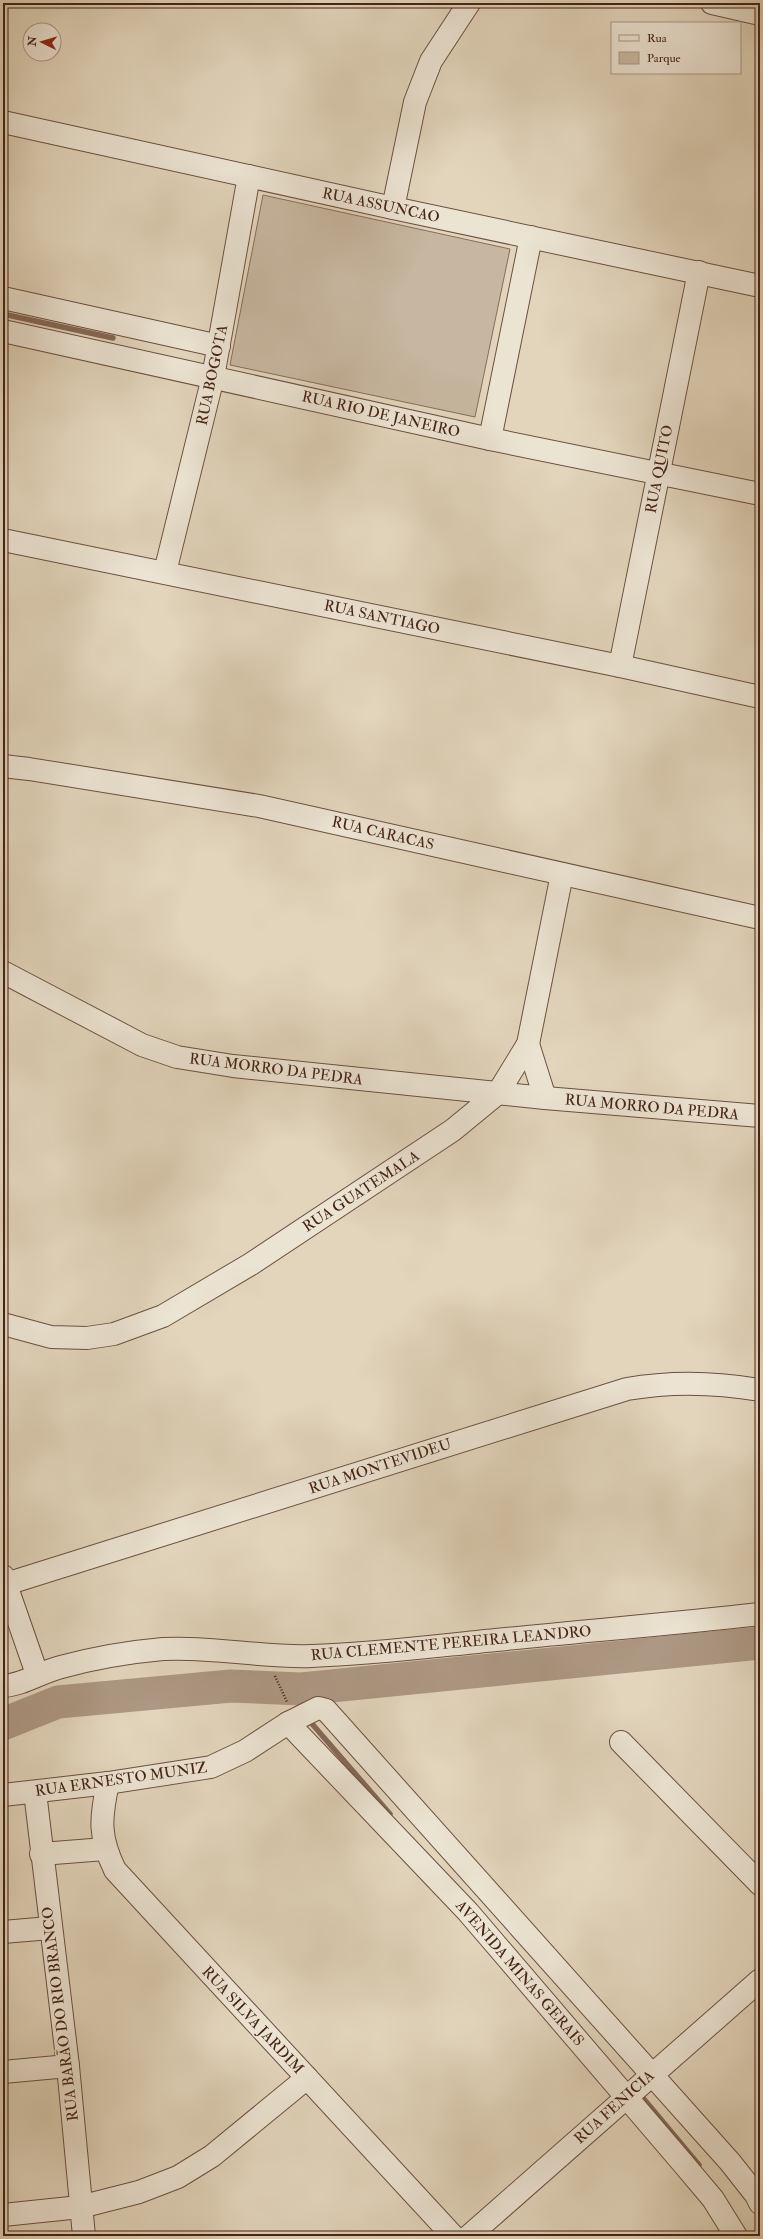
<svg xmlns="http://www.w3.org/2000/svg" width="763" height="2239" viewBox="0 0 763 2239" font-family="'IM FELL Double Pica',serif">
  <style>
    .green { fill: #c7b7a0; stroke: #866d5a }
    .lines { fill: none; stroke-linecap: round; stroke-linejoin: round }
    .stream { stroke: #846957; stroke-width: 5.5 }
    .river { stroke: #ad9883; stroke-width: 33 }
    .minor-casing { stroke: #6d503f; stroke-width: 24 }
    .path { stroke: #462315; stroke-width: 2.5; stroke-dasharray: 1 2; stroke-linecap: butt }
    .minor { stroke: #ece4d3; stroke-width: 22 }
    .labels { text-anchor: middle; stroke-width: 3; stroke-linejoin: round; paint-order: stroke }
    .street-label { font-size: 15px; fill: #462315; stroke: #ece4d3 }
  </style>
  <rect width="100%" height="100%" fill="#e2d5bc"/>
  <filter id="stains"><feTurbulence type="fractalNoise" baseFrequency=".005" numOctaves="4"/><feColorMatrix values="0 0 0 0 .2 0 0 0 0 .09 0 0 0 0 .02 0 0 0 .5 -.17"/></filter>
  <radialGradient id="worn" r=".72"><stop offset=".6" stop-color="#630" stop-opacity="0"/><stop offset="1" stop-color="#630" stop-opacity=".3"/></radialGradient>
  <path class="green" d="M263,195L510,249L475,417L230,365Z"/>
  <g class="lines">
    <g class="stream">
      <path d="M3,314L113,338"/>
      <path d="M301,1689L306,1709"/>
      <path d="M307,1718L390,1814"/>
      <path d="M638,2092L699,2165"/>
    </g>
    <path class="river" d="M3,1724L58,1702L231,1686L301,1689L760,1643"/>
    <defs>
      <g id="minor">
        <path d="M712,3L760,14"/>
        <path d="M3,122L393,208L760,286"/>
        <path d="M393,208L415,102L431,61L469,3"/>
        <path d="M3,298L219,346"/>
        <path d="M3,331L490,439L760,494"/>
        <path d="M490,439L531,237"/>
        <path d="M3,540L620,666L760,697"/>
        <path d="M165,572L213,377L249,176"/>
        <path d="M620,666L699,272"/>
        <path d="M3,766L29,769L259,806L760,918"/>
        <path d="M3,972L142,1045L177,1057L233,1066L545,1098L760,1116"/>
        <path d="M528,1044L545,1098"/>
        <path d="M3,1324L51,1337L87,1338L114,1334L163,1316L251,1264L453,1130L498,1093L528,1044L562,874"/>
        <path d="M3,1576L37,1674"/>
        <path d="M6,1584L627,1389C672,1381 714,1382 760,1390"/>
        <path d="M3,1686C23,1685 41,1672 61,1667C94,1658 129,1652 163,1649C213,1646 262,1658 312,1656C374,1654 435,1646 496,1640C584,1631 672,1624 760,1614"/>
        <path d="M288,1723L468,1912L681,2161L713,2199L736,2236"/>
        <path d="M621,1742L760,1884"/>
        <path d="M108,1783C100,1819 99,1837 115,1870L453,2236"/>
        <path d="M35,1792L68,2066L84,2236"/>
        <path d="M3,1795L108,1783L211,1767L245,1751L288,1723L318,1708L326,1710L730,2162L756,2195L760,2203"/>
        <path d="M41,1854L105,1849"/>
        <path d="M3,1932L50,1928"/>
        <path d="M3,2072L68,2066"/>
        <path d="M3,2215L80,2207L139,2192L178,2177L212,2156L307,2078"/>
        <path d="M469,2236L760,1980"/>
      </g>
    </defs>
    <use href="#minor" class="minor-casing"/>
    <path class="path" d="M275,1676L287,1702"/>
    <use href="#minor" class="minor"/>
  </g>
  <g class="labels">
    <g class="street-label">
      <text transform="translate(381 205) rotate(12)" y="5">RUA ASSUNCAO</text>
      <text transform="translate(212 375) rotate(-78)" y="5">RUA BOGOTA</text>
      <text transform="translate(381 414) rotate(13)" y="5">RUA RIO DE JANEIRO</text>
      <text transform="translate(659 469) rotate(-79)" y="5">RUA QUITO</text>
      <text transform="translate(382 617) rotate(12)" y="5">RUA SANTIAGO</text>
      <text transform="translate(383 833) rotate(13)" y="5">RUA CARACAS</text>
      <text transform="translate(276 1069) rotate(7)" y="5">RUA MORRO DA PEDRA</text>
      <text transform="translate(652 1107) rotate(5)" y="5">RUA MORRO DA PEDRA</text>
      <text transform="translate(361 1191) rotate(-33)" y="5">RUA GUATEMALA</text>
      <text transform="translate(380 1466) rotate(-18)" y="5">RUA MONTEVIDEU</text>
      <text transform="translate(451 1643) rotate(-5)" y="5">RUA CLEMENTE PEREIRA LEANDRO</text>
      <text transform="translate(121 1779) rotate(-8)" y="5">RUA ERNESTO MUNIZ</text>
      <text transform="translate(520 1973) rotate(49)" y="5">AVENIDA MINAS GERAIS</text>
      <text transform="translate(60 2014) rotate(-97)" y="5">RUA BARÃO DO RIO BRANCO</text>
      <text transform="translate(253 2020) rotate(47)" y="5">RUA SILVA JARDIM</text>
      <text transform="translate(614 2107) rotate(-42)" y="5">RUA FENICIA</text>
    </g>
  </g>
  <rect width="763" height="2239" fill="none" stroke="#e2d5bc" stroke-width="16"/>
  <rect x="4" y="4" width="755" height="2231" fill="none" stroke="#462315" stroke-width="2"/>
  <rect x="8" y="8" width="747" height="2223" fill="none" stroke="#462315"/>
  <rect x="611" y="22" width="130" height="52" fill="#ece4d3" stroke="#aa9787"/>
  <rect x="619" y="35" width="20" height="6" fill="#ece4d3" stroke="#aa9787"/>
  <text x="647" y="42" font-size="12" fill="#462315">Rua</text>
  <rect x="619" y="52" width="20" height="12" fill="#c7b7a0" stroke="#aa9787"/>
  <text x="647" y="62" font-size="12" fill="#462315">Parque</text>
  <g transform="translate(42 42) rotate(275)"><circle r="19" fill="#ece4d3" stroke="#aa9787"/>
  <path d="M0-3L7 15L0 10L-7 15Z" fill="#8f2418"/>
  <text y="-6" font-size="11" font-weight="bold" text-anchor="middle" fill="#462315">N</text>
  </g>
  <rect width="100%" height="100%" filter="url(#stains)"/>
  <rect width="100%" height="100%" fill="url(#worn)"/>
</svg>
